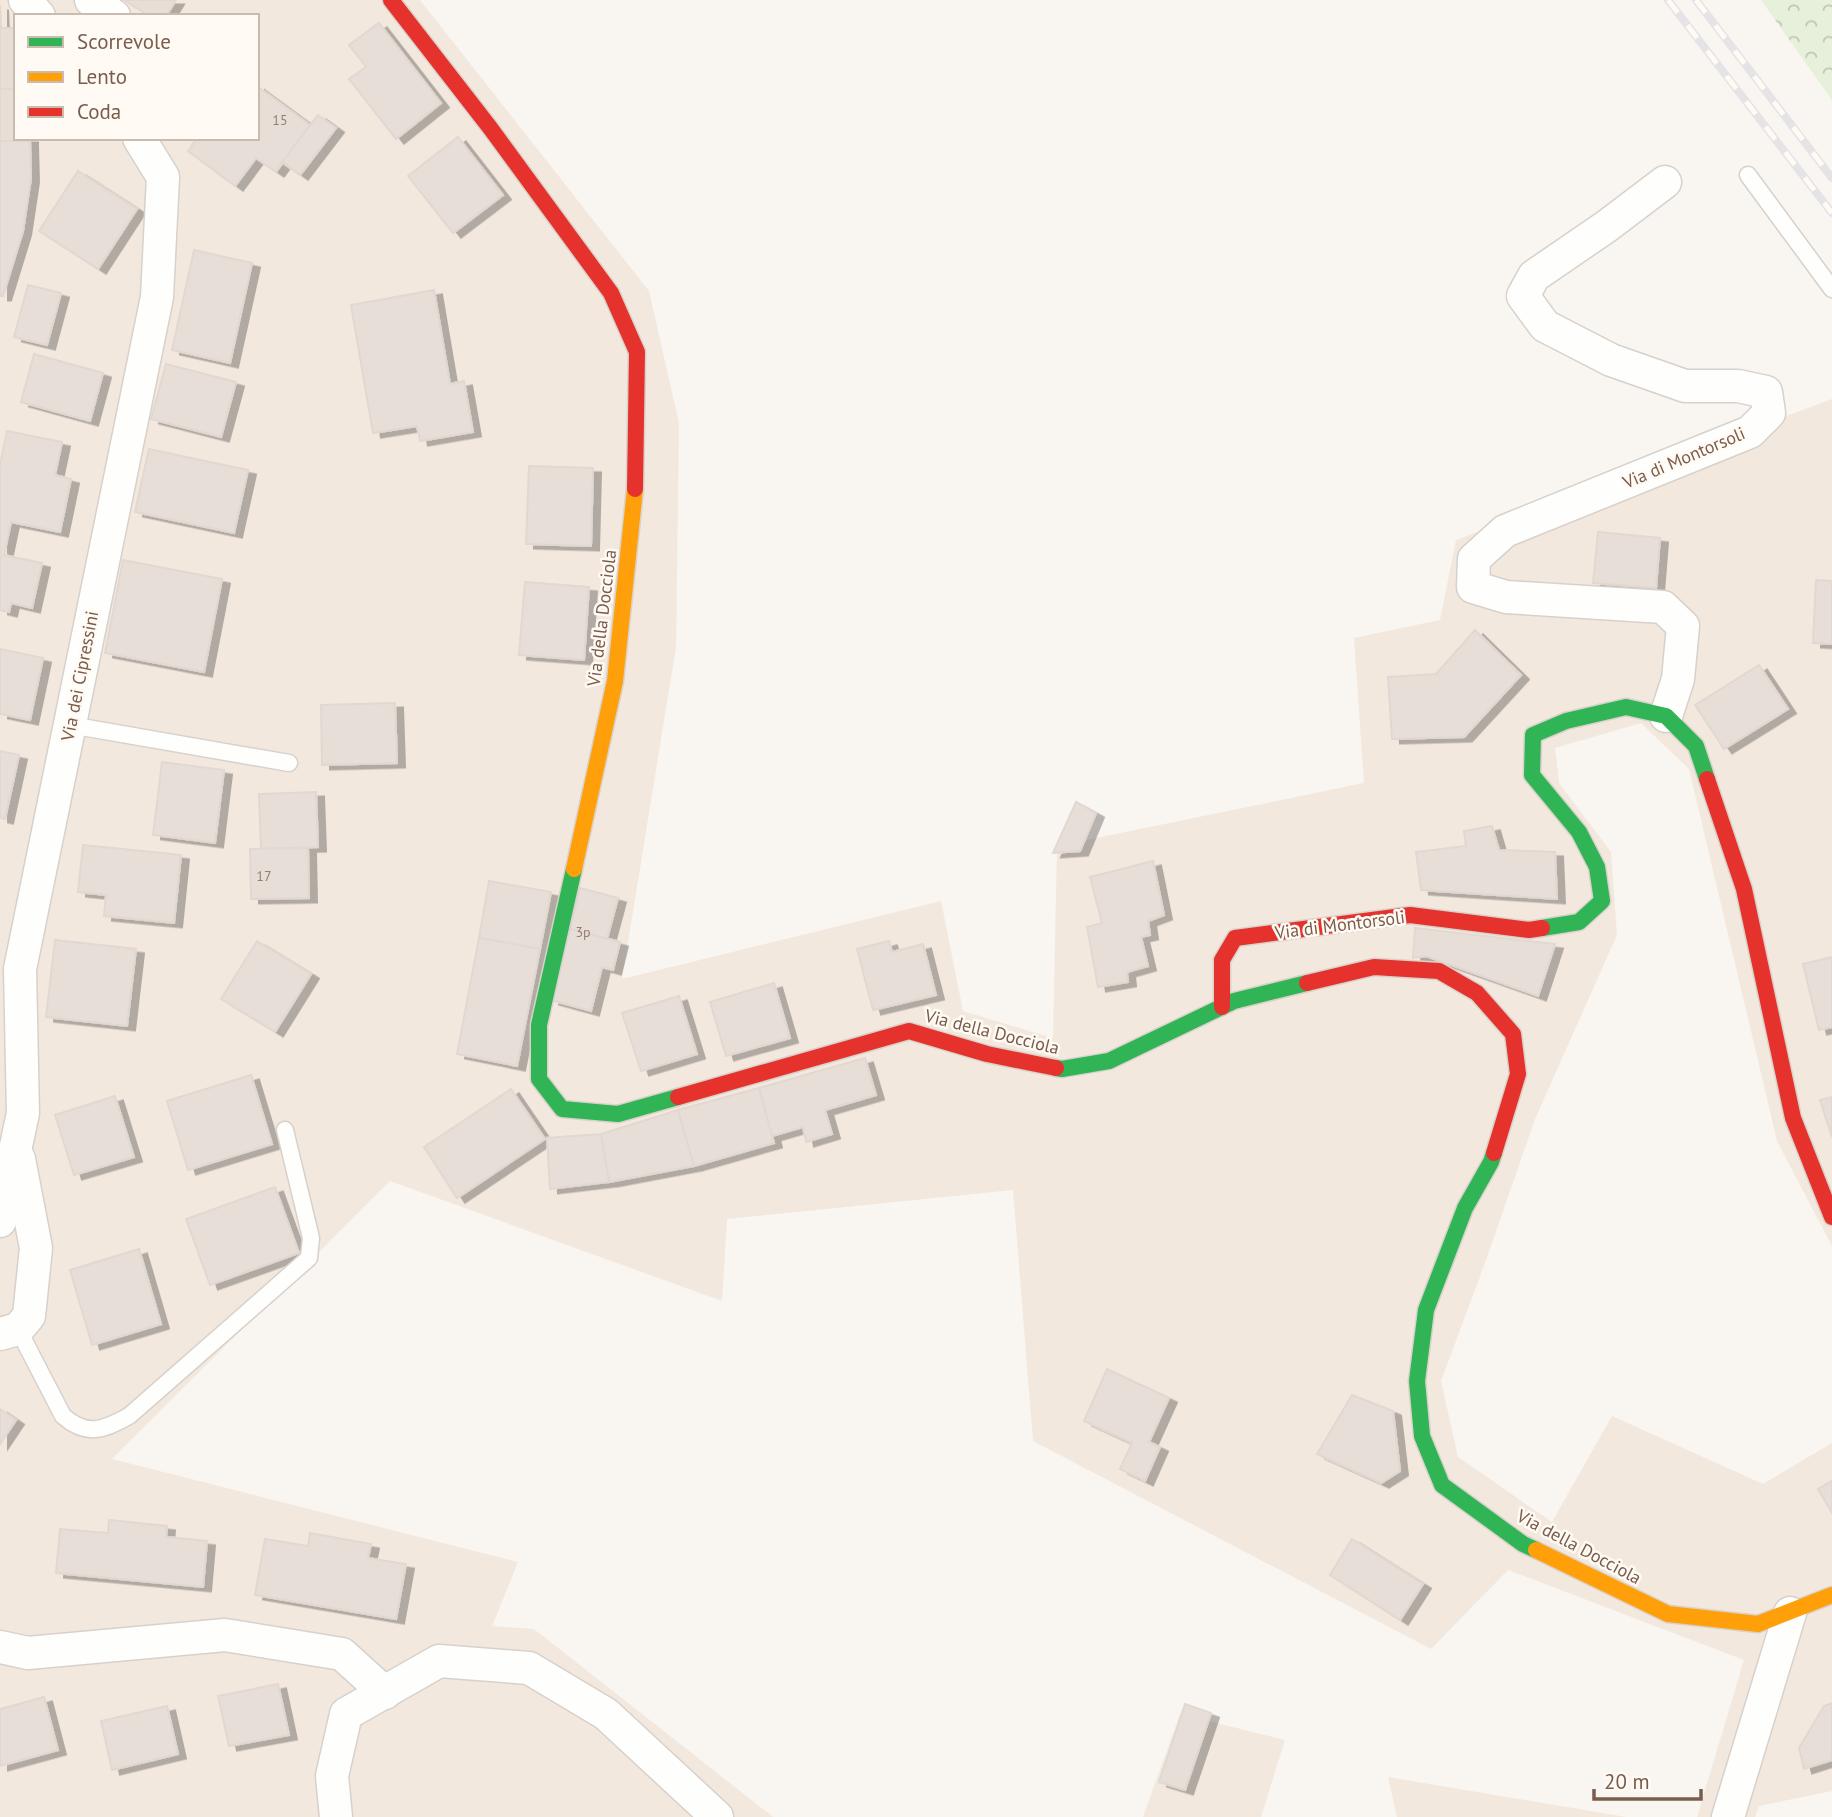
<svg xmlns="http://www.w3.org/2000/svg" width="1832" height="1817" viewBox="0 0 1832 1817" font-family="'PT Sans',sans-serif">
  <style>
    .residential { fill: #f2e8de; fill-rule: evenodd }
    .forest { fill: url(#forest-crowns) }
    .building { fill: #e6ded7; stroke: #e2d8d2; stroke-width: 2; filter: url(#shadow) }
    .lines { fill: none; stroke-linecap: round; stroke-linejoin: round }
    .lane-casing { stroke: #d7d1cb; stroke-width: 19 }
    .street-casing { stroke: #d7d1cb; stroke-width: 35 }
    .fast-casing { stroke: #d9d2cb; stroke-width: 19 }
    .slow-casing { stroke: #d9d2cb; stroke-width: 19 }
    .jam-casing { stroke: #d9d2cb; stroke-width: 19 }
    .lane { stroke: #fefefd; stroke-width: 16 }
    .street { stroke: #fefefd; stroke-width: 32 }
    .fast { stroke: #30b455; stroke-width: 16 }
    .slow { stroke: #ff9f0a; stroke-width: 16 }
    .jam { stroke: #e5322d; stroke-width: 16 }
    .rail-casing { stroke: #e6e3e7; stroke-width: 8 }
    .rail { stroke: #fffaf3; stroke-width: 5; stroke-dasharray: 16; stroke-linecap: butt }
    .labels { text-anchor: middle; stroke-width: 5; stroke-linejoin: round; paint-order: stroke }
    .number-label { font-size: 14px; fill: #977e72 }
    .street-label { font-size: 18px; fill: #7a5c4d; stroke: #fffaf3 }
  </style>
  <defs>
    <pattern id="forest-crowns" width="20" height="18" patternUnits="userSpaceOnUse" patternTransform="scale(1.75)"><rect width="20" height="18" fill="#e7f0db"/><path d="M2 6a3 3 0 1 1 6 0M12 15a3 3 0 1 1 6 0" fill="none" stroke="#c0c6b4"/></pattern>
    <filter id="shadow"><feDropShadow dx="8" dy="4.5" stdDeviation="0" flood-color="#0004"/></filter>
  </defs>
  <rect width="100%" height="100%" fill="#f9f5f0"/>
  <g class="residential">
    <path d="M0,0H420L649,291L679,423L676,647L622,979L941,901L963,1011L1053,1038L1057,846L1364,783L1354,638L1440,620L1456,540L1832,399V1246L1777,1141L1689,769L1641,723L1555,748L1559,783L1611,852L1617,935L1535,1119L1485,1263L1441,1381L1458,1457L1552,1522L1612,1416L1763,1484L1832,1443V1791L1759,1806L1755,1817H1697L1744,1660L1508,1570L1431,1649L1033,1441L1013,1190L727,1219L722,1301L390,1181L112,1459L518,1562L492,1626L534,1629L773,1817H0ZM16,16H257V138H16Z"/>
    <path d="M1180,1714L1285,1740L1261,1817H1143Z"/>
    <path d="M1388,1777L1626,1817H1397Z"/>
  </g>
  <path class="forest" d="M1761,0H1832V100Z"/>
  <g class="building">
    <path d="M124,0H176L166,16H150Z"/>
    <path d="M0,5L1,28H16V89H0Z"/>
    <path d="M379,23L441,103L396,139L349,79L366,67L349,45Z"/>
    <path d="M257,86L310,125L276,172L256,158L235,186L188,151L197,138H257Z"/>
    <path d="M0,89H16V138H30V141H0Z"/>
    <path d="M318,115L336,128L300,175L282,162Z"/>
    <path d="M458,137L503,195L453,233L408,176Z"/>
    <path d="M0,141H30L31,178L23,231L3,296H0Z"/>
    <path d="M78,171L137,209L98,269L39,231Z"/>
    <path d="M194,250L252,263L230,363L172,350Z"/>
    <path d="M28,285L61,293L47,345L14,337Z"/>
    <path d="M434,290L450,384L464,381L473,432L420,441L417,426L373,433L351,305Z"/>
    <path d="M34,354L103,373L90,421L21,402Z"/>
    <path d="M166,364L236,382L221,437L151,419Z"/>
    <path d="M7,431L62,442L55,475L71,479L60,532L11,522L4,555L42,563L32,608L11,603L9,612L0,610V465Z"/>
    <path d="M149,449L248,470L234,533L135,512Z"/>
    <path d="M529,466L593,468L591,546L526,544Z"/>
    <path d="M1598,532L1660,538L1656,588L1593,583Z"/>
    <path d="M123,560L222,579L204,672L105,653Z"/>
    <path d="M1816,580L1832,581V644L1813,643Z"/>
    <path d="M525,582L589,587L584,660L519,655Z"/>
    <path d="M1475,630L1521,675L1464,737L1392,739L1388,677L1436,674Z"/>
    <path d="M0,649L43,658L30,720L0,714Z"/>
    <path d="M1759,665L1788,709L1724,749L1695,705Z"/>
    <path d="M395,703L397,763L322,765L321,705Z"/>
    <path d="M0,751L19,755L5,819L0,818Z"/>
    <path d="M162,762L224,770L215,843L153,835Z"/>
    <path d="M316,792L318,847L261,849L259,794Z"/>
    <path d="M1076,802L1096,813L1080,851L1053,853Z"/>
    <path d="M1492,826L1499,850L1555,852L1557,899L1421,890L1416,852L1466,846L1464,831Z"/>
    <path d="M83,845L181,855L174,923L104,916L106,895L78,892Z"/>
    <path d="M308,848L309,898L251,899L250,849Z"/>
    <path d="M1153,861L1164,915L1148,921L1150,935L1141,937L1148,966L1127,972L1128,982L1098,987L1087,927L1102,923L1090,877Z"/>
    <path d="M489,881L551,892L540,949L479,938Z"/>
    <path d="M580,888L618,898L607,939L570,929Z"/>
    <path d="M1415,928L1555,944L1538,996L1426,956L1413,958Z"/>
    <path d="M570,929L620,942L613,970L602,967L591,1011L551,1000Z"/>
    <path d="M479,938L540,949L517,1066L457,1054Z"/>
    <path d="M55,940L136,949L127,1026L46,1017Z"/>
    <path d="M257,941L311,974L275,1032L221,999Z"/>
    <path d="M889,941L892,952L923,944L936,995L873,1010L857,949Z"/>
    <path d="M1832,957V1027L1819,1030L1803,964Z"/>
    <path d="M774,983L790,1038L726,1056L710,1002Z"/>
    <path d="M679,996L697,1054L641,1071L622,1013Z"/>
    <path d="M865,1058L876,1095L825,1110L832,1134L806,1142L803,1127L772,1136L759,1088Z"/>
    <path d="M251,1075L272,1144L188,1170L167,1101Z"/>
    <path d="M759,1088L774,1143L694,1166L678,1110Z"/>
    <path d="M511,1089L545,1139L457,1198L424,1147Z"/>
    <path d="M115,1096L134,1157L74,1175L55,1115Z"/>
    <path d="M1832,1097V1137L1820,1100Z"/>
    <path d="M678,1110L694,1166L609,1182L601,1134Z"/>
    <path d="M601,1134L609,1182L550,1189L547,1138Z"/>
    <path d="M275,1187L299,1253L210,1285L186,1219Z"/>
    <path d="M139,1249L161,1324L92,1345L70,1270Z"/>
    <path d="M1107,1369L1169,1398L1149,1442L1160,1447L1145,1481L1120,1469L1132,1443L1084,1421Z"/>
    <path d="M1352,1395L1393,1411L1400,1471L1381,1483L1317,1454Z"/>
    <path d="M0,1409L16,1420L0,1444Z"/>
    <path d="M1832,1481V1513L1818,1489Z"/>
    <path d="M109,1520L167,1526L166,1537L207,1541L203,1587L56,1573L60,1529L108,1533Z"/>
    <path d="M310,1533L371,1544L368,1558L406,1564L396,1619L255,1595L265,1539L308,1546Z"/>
    <path d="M1352,1539L1423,1584L1400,1620L1330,1575Z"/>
    <path d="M278,1684L289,1735L229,1746L218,1696Z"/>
    <path d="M44,1697L58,1750L0,1766V1709Z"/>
    <path d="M1832,1703V1760L1804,1769L1799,1748L1824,1706Z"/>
    <path d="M1185,1704L1211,1713L1185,1790L1159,1782Z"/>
    <path d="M167,1706L178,1754L112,1770L101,1721Z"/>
  </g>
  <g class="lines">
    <defs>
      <g id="lane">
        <path d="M1748,175L1832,289"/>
        <path d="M70,725L289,763"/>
        <path d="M18,1329L63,1416C87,1437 103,1430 129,1416L309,1258L311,1238L285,1130"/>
      </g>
      <g id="street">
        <path d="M25,0L39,16"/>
        <path d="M91,0L114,16"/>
        <path d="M1665,182L1607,226L1534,276L1523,296L1545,326L1611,360L1685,386H1738L1766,392L1769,413L1750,432L1505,531L1474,559L1473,587L1506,597L1663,607L1683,626L1678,679L1666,716"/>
        <path d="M0,1221L23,1113L20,969L157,297L163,177L139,138"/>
        <path d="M0,1334L18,1329L29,1316L36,1248L19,1159"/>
        <path d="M0,1647L28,1653L225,1635L342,1654L385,1693"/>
        <path d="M336,1817L332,1776L346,1714L439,1661L529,1668L606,1714L717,1817"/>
        <path d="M1728,1817L1790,1613"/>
      </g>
      <g id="fast">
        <path d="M574,869L539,1025V1079L562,1109L618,1114L678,1097"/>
        <path d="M1542,928L1579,922L1602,901L1597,867L1579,832L1532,775L1533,735L1566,721L1626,707L1666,716L1696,746L1707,779"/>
        <path d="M1056,1068L1062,1069L1109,1061L1234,1001L1307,983"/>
        <path d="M1494,1153L1491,1162L1465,1208L1426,1310L1417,1381L1422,1436L1442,1485L1523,1544L1536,1550"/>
      </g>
      <g id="slow">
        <path d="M574,869L615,681L635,489"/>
        <path d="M1536,1550L1668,1614L1758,1624L1832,1595"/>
      </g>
      <g id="jam">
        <path d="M391,0L491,129L611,293L637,352L635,489"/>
        <path d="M1707,779L1744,889L1793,1118L1832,1217"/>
        <path d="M1307,983L1374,967L1439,971L1477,993L1513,1034L1518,1074L1494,1153"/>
        <path d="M1222,1007V960L1235,938L1410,915L1529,930L1542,928"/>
        <path d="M678,1097L909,1031L987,1054L1056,1068"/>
      </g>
    </defs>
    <use href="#lane" class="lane-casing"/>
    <use href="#street" class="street-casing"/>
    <use href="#fast" class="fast-casing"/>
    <use href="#slow" class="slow-casing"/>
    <use href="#jam" class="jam-casing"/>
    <use href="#lane" class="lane"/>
    <use href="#street" class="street"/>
    <use href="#fast" class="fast"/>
    <use href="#slow" class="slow"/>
    <use href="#jam" class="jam"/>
    <defs>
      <g id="rail">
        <path d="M1668,0L1832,213"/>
        <path d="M1696,0L1832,178"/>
      </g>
    </defs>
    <use href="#rail" class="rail-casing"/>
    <use href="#rail" class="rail"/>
  </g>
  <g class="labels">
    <g class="number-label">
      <text x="280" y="125">15</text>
      <text x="264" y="881">17</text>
      <text x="583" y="937">3p</text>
    </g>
    <g class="street-label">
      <text transform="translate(1684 458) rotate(-23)" y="6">Via di Montorsoli</text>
      <text transform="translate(602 618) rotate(-83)" y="6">Via della Docciola</text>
      <text transform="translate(80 676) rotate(-79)" y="6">Via dei Cipressini</text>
      <text transform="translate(1340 925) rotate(-7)" y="6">Via di Montorsoli</text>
      <text transform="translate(992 1032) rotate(14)" y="6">Via della Docciola</text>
      <text transform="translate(1579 1547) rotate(28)" y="6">Via della Docciola</text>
    </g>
  </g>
  <rect x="14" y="14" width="245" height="126" fill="#fffaf3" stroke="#cabbb1" stroke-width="2"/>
  <rect x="28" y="37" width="35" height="10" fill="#30b455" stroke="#cabbb1" stroke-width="2"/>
  <text x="77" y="49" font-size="21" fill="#7a5c4d">Scorrevole</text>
  <rect x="28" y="72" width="35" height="10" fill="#ff9f0a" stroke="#cabbb1" stroke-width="2"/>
  <text x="77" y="84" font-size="21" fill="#7a5c4d">Lento</text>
  <rect x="28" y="107" width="35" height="10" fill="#e5322d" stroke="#cabbb1" stroke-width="2"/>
  <text x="77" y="119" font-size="21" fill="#7a5c4d">Coda</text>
  <path d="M1594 1789v10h107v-10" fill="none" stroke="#7a5c4d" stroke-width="3.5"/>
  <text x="1604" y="1789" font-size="21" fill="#7a5c4d" stroke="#fffaf3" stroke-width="5" paint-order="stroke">20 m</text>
</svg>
